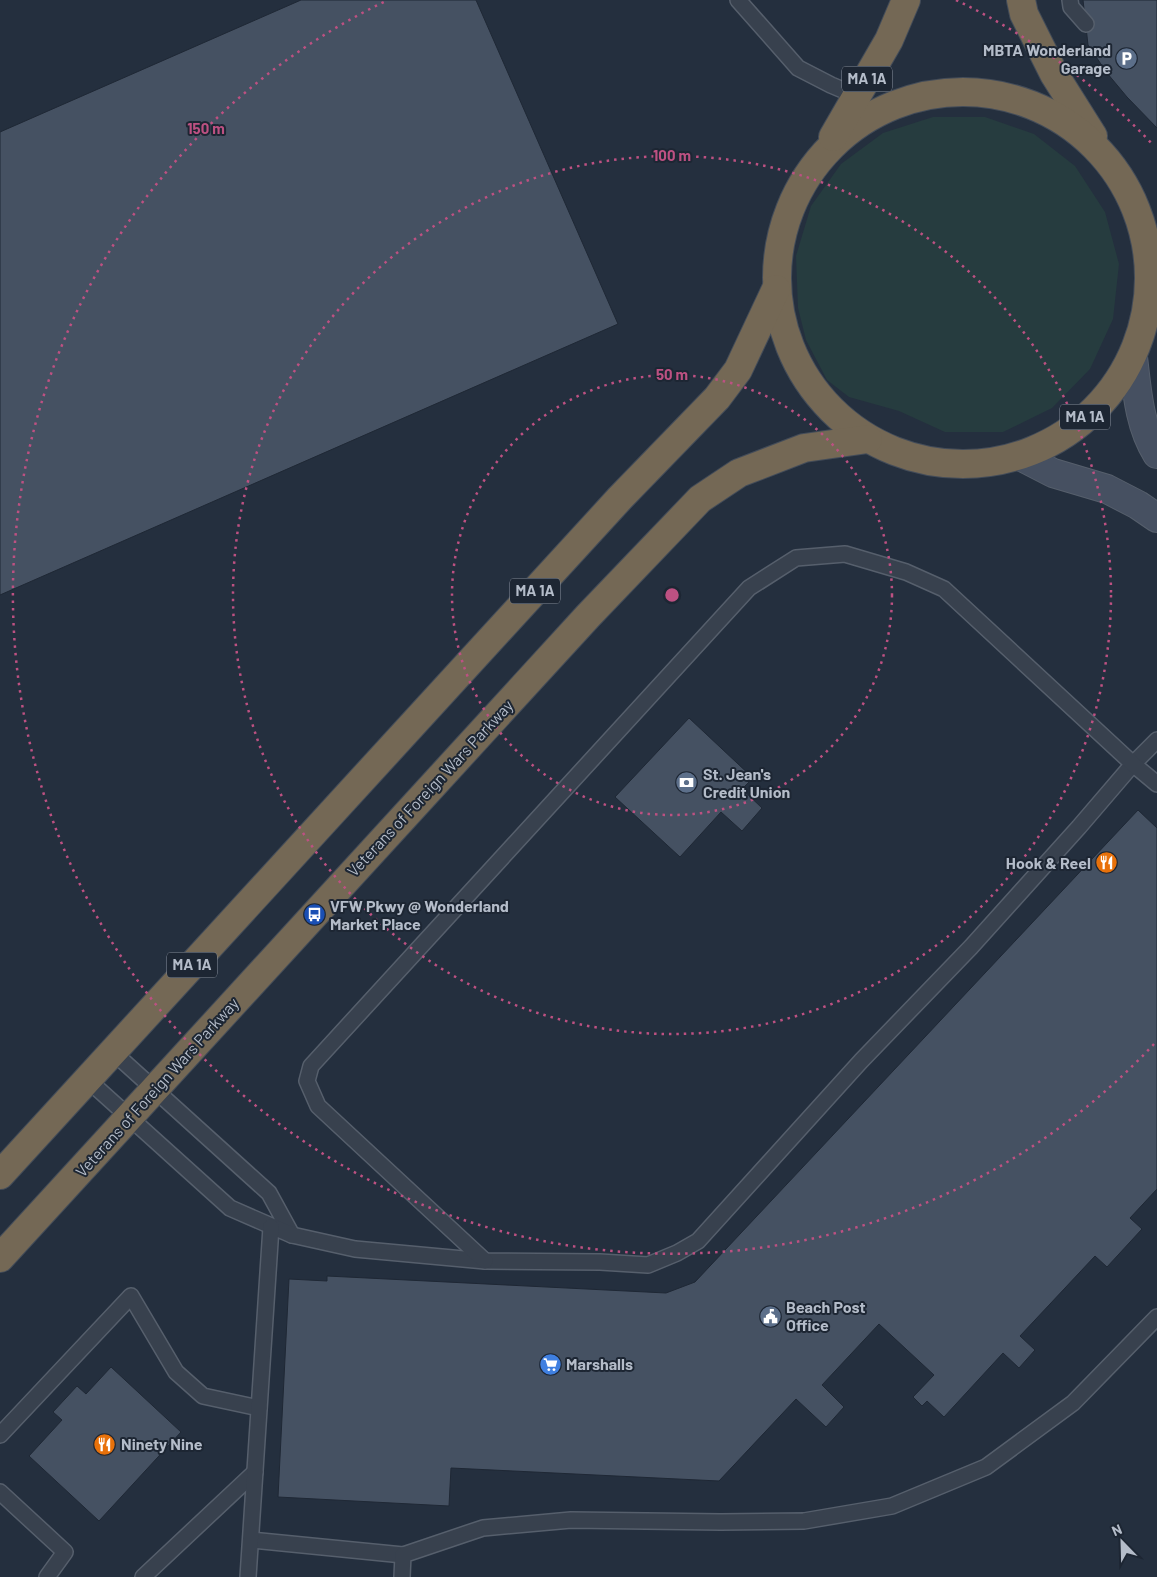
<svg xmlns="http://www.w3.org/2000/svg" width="1157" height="1577" viewBox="0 0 1157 1577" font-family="Barlow,sans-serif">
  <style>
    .green { fill: #263c3f }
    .building { fill: #455162; stroke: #1f2835 }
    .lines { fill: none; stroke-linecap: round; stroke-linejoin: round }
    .lane-casing { stroke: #565f6c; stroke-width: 18 }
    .secondary-casing { stroke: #565f6c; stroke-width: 30 }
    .highway-casing { stroke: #434c59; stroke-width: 30 }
    .lane { stroke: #38414e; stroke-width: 15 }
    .secondary { stroke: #465061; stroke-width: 28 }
    .highway { stroke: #746855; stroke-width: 28 }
    .ring { fill: none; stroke: #bd5182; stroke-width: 2.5; stroke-dasharray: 2.5 5 }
    .labels { text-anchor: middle; stroke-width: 4; stroke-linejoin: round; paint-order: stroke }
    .shield { fill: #1d2633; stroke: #878f9c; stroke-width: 1 }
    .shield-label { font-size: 15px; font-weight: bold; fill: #b4bcc9 }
    .poi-label { font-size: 16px; font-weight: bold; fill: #b4bcc9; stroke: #1d2633; text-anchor: start }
    .street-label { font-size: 16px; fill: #b4bcc9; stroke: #1d2633 }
    .centre { fill: #bd5182; stroke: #1d2633; stroke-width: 2.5 }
    .ring-label { font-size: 15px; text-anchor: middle; font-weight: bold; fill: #bd5182; stroke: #1d2633; stroke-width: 4; stroke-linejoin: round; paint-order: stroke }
  </style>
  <rect width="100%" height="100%" fill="#242f3e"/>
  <path class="green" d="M933,117H985L1034,134L1075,166L1105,212L1119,264L1113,319L1090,369L1052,408L1003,432H945L899,411L849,397L827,380L806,340L798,308L796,256L811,206L841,164L883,133Z"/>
  <g class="building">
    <path d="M301,0H476L618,324L0,595V132Z"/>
    <path d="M1083,0H1157V128L1127,97L1107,73L1088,45Z"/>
    <path d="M689,718L753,778L742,789L762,808L742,831L721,812L680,857L615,797Z"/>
    <path d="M1138,810L1157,828V1189L1130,1218L1142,1229L1107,1267L1095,1256L1020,1336L1035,1350L1019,1368L1003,1353L944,1417L927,1401L922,1406L913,1397L934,1375L879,1324L822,1385L844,1407L826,1427L796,1399L719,1481L451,1468L449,1506L278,1497L289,1279L327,1281V1276L666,1293L695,1282Z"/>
    <path d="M111,1367L181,1432L99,1521L29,1456L62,1420L53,1412L77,1386L86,1394Z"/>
  </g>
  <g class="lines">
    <defs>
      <g id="lane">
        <path d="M738,0L798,68L831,85L857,96"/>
        <path d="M1070,0L1071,7L1086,24"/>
        <path d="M1150,285L1157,280"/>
        <path d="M113,1052L269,1193L292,1235"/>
        <path d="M88,1080L230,1208L292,1235L355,1249L485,1261L600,1262L648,1265L677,1253L698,1241L861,1061L971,947L1079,827L1133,764L1157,740"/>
        <path d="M485,1261L318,1106L307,1081L311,1066L749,588L796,558L845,554L906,572L944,589L1133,764L1157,784"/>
        <path d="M0,1435L131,1296L176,1372L203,1396L259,1408"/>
        <path d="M0,1492L65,1552L47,1577"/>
        <path d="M251,1540L403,1555"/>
        <path d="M143,1577L255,1472"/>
        <path d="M248,1577L271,1227"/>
        <path d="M402,1577L403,1555L483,1528L571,1520L721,1522L804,1521L892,1506L986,1467L1073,1403L1157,1317"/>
      </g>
      <g id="secondary">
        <path d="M1133,357C1137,391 1139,425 1157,454"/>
        <path d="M1020,456L1053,473L1107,489L1138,505L1157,518"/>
      </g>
      <g id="highway">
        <path d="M1021,0L1024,14L1054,74L1093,136"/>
        <circle cx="963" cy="278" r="186"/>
        <path d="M833,137L889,40L906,0"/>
        <path d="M0,1175L620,498L717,398L738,370L776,289"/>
        <path d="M0,1258L588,616L700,499L739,473L804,448L868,439"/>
      </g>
    </defs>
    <use href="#lane" class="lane-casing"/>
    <use href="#secondary" class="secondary-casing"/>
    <use href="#highway" class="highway-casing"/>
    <use href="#lane" class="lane"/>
    <use href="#secondary" class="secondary"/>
    <use href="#highway" class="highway"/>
  </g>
  <g class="ring">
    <circle cx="672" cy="595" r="220"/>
    <circle cx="672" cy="595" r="439"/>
    <path d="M1154 1044A659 659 0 1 1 388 0M956 0A659 659 0 0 1 1154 146"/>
  </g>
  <defs>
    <symbol id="parking-disc" viewBox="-11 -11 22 22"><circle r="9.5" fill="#5c6f8a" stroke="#1d2633"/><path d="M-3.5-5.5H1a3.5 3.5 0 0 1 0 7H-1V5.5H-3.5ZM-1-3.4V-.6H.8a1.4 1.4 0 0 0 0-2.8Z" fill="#fff"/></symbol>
    <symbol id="bank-disc" viewBox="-11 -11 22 22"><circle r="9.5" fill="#5c6f8a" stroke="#1d2633"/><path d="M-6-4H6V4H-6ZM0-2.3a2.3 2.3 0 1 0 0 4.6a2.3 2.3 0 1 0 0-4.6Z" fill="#fff"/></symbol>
    <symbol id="restaurant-disc" viewBox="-11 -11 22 22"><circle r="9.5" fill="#e8710a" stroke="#1d2633"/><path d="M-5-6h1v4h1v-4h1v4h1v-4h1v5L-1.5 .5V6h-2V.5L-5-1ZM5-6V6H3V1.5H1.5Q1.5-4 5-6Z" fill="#fff"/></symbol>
    <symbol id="bus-disc" viewBox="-11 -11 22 22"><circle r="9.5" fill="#1a4fb4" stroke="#1d2633"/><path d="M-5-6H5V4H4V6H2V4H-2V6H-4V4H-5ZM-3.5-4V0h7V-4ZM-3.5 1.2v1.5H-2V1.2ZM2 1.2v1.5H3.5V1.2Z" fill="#fff"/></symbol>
    <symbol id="civic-disc" viewBox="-11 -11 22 22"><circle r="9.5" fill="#5c6f8a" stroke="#1d2633"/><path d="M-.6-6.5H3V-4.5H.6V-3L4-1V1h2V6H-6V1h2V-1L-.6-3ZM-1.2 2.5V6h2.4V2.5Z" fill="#fff"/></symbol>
    <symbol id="supermarket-disc" viewBox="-11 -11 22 22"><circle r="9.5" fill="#3f7fe0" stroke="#1d2633"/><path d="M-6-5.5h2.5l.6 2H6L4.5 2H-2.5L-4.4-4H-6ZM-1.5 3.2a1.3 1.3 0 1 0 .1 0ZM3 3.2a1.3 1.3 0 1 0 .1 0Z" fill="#fff"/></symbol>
  </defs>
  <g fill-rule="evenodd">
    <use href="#parking-disc" x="1114" y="46" width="25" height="25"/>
    <use href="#bank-disc" x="674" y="770" width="25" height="25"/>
    <use href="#restaurant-disc" x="1094" y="850" width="25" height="25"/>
    <use href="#bus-disc" x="302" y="902" width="25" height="25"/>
    <use href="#civic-disc" x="758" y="1304" width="25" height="25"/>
    <use href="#supermarket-disc" x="538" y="1352" width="25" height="25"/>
    <use href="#restaurant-disc" x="92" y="1432" width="25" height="25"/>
  </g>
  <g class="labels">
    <g class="shield">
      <rect x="842" y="66.5" width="50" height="25" rx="4"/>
      <rect x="1060" y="404.5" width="50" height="25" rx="4"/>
      <rect x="510" y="578.5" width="50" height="25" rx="4"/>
      <rect x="167" y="952.5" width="50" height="25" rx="4"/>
    </g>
    <g class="shield-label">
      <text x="867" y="84">MA 1A</text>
      <text x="1085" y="422">MA 1A</text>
      <text x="535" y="596">MA 1A</text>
      <text x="192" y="970">MA 1A</text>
    </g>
    <g class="poi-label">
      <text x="1111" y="56" text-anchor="end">MBTA Wonderland<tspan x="1111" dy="18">Garage</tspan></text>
      <text x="703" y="780">St. Jean's<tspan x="703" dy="18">Credit Union</tspan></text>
      <text x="1091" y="869" text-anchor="end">Hook &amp; Reel</text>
      <text x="330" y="912">VFW Pkwy @ Wonderland<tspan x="330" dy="18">Market Place</tspan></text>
      <text x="786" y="1313">Beach Post<tspan x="786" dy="18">Office</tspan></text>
      <text x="566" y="1370">Marshalls</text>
      <text x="121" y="1450">Ninety Nine</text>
    </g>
    <g class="street-label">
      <text transform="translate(430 788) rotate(-47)" y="6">Veterans of Foreign Wars Parkway</text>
      <text transform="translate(157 1087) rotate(-48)" y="6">Veterans of Foreign Wars Parkway</text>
    </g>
  </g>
  <circle cx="672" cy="595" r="8" class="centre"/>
  <g class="ring-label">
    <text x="206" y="134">150 m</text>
    <text x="672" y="161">100 m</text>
    <text x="672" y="380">50 m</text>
  </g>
  <g transform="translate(1122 1542) rotate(337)" stroke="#1d2633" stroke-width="4" paint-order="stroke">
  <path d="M0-4L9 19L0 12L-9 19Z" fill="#b4bcc9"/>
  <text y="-8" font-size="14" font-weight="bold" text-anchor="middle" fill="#b4bcc9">N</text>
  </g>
</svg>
